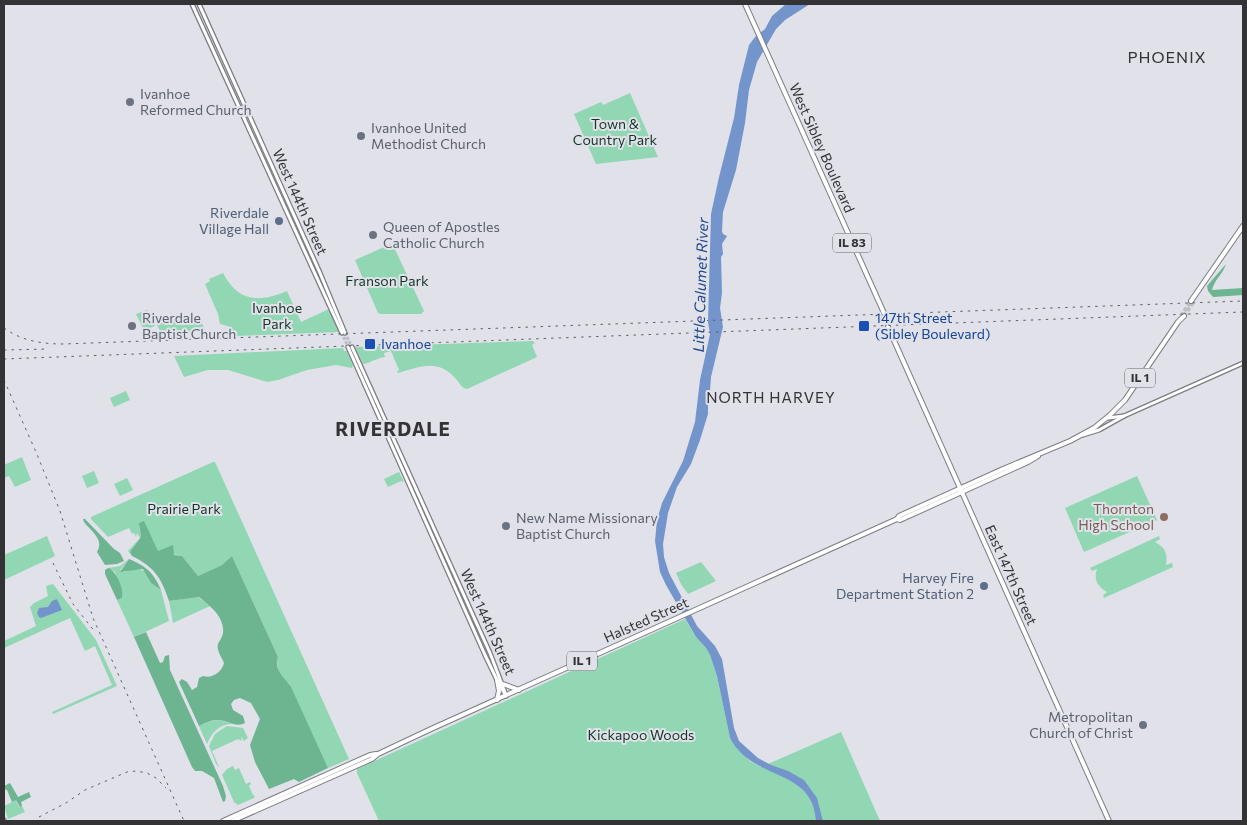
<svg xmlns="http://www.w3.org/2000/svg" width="1247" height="825" viewBox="0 0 1247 825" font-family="Commissioner,sans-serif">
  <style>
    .green { fill: #91d7b3 }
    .forest { fill: #6db491 }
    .water { fill: #7395cb }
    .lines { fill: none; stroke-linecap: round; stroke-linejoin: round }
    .secondary-tunnel { stroke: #bdbec5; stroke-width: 3; stroke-dasharray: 3 1.5; stroke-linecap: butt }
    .primary-tunnel { stroke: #bdbec5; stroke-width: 4; stroke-dasharray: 4 2; stroke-linecap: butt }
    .secondary-casing { stroke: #7d7d85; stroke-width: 5.5 }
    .primary-casing { stroke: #7d7d85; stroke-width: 6 }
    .secondary { stroke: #fff; stroke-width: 3 }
    .primary { stroke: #fff; stroke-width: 4 }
    .rail { stroke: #606065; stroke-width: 1; stroke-dasharray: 2.5 5; stroke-linecap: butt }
    .worship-dot { fill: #6b7280; stroke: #e0e1e9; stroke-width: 2 }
    .service-dot { fill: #5c6f8a; stroke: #e0e1e9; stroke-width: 2 }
    .transit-dot { fill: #1a4fb4; stroke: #e0e1e9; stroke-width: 2 }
    .education-dot { fill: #8d6e63; stroke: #e0e1e9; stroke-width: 2 }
    .labels { text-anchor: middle; stroke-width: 4; stroke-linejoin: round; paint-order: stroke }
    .shield { fill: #e0e1e9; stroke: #67676c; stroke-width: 1 }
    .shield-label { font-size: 12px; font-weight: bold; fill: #333336 }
    .worship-label { font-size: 14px; fill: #5b616d; stroke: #e0e1e9; text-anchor: start }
    .park-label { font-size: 14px; fill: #143526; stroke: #e0e1e9 }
    .street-label { font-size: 14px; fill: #333336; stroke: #e0e1e9 }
    .service-label { font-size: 14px; fill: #4e5e75; stroke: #e0e1e9; text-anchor: end }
    .transit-label { font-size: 14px; fill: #164399; stroke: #e0e1e9; text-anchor: start }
    .education-label { font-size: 14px; fill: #785e54; stroke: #e0e1e9; text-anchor: end }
    .water-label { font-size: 15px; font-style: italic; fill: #1f488a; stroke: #e0e1e9 }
    .neighbourhood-label { font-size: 15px; letter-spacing: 1px; fill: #333336; stroke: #e0e1e9 }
    .quarter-label { font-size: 16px; letter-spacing: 1px; fill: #333336; stroke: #e0e1e9 }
    .district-label { font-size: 19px; font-weight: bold; letter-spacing: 1px; fill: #333336; stroke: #e0e1e9 }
  </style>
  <rect width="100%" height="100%" fill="#e0e1e9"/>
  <g class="green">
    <path d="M630,93L658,157L596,164L574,114L601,102L603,105Z"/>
    <path d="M391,244L393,245L424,311L421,314H381L378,313L355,260Z"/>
    <path d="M223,273C238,302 259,303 287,291L301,322L329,309L339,332L235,336L231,327L220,324L218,314L205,284L210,281L209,279Z"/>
    <path d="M147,310L155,326L144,330L136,314Z"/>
    <path d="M154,318H158L160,322L166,320L168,323L175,320L178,325H187L200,319L206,332L160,331Z"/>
    <path d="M533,341L535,343L532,345L537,357L467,389C460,387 460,383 456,379C438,358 419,367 398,373L397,372L399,370L391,351L384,353L385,357C376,358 371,363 363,364L355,347Z"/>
    <path d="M343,348L344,351H347L353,365L352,368L336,365L307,370L278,380L267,382L228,370H208L184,377L174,356Z"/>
    <path d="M126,391L130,400L114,407L110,398Z"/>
    <path d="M22,457L31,480L15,487L9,476L4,478V465Z"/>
    <path d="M213,462H215L349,759L328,768L288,683C280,679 275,665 278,657L232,556L222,565L198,576L182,556L158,551L139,526L141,537L130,552L132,556L128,551L140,538L137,533L136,537L134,533L132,534L129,528L108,537L91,519V517Z"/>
    <path d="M94,471L99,483L87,488L82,476Z"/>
    <path d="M399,472L404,482L401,481L388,487L384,479Z"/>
    <path d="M1137,476L1157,520L1084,552L1065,508Z"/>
    <path d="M127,478L133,490L120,496L114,484Z"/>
    <path d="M47,536L55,556L4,580V555Z"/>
    <path d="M1159,536L1160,539L1155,542C1165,547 1168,554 1166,565L1172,563L1173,567L1104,598L1103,595L1107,592C1098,587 1093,579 1097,569L1092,571L1090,568Z"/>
    <path d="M129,559L120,570L124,572L135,569L145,571L151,583L161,590L169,621L134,637L117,600L122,598L115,572L109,568L120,566Z"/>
    <path d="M701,562L716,581L688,594L681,584L676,573Z"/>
    <path d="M53,584L96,640L117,686L53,714L52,712L112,685L95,646L85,651L70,618L4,648V641L36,626L30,607L34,603L48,596L46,586Z"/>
    <path d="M198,597L210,606L173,623L169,601Z"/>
    <path d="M685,619L696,637L706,648L710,655L717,676L730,738L734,744L750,761L761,767L841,732L880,821H379L357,773V769Z"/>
    <path d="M219,720L233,724C219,724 212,732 207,744L199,726L208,722Z"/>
    <path d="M227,726L243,728L248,738L244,741L241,736L242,741L238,739L212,751L219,767L216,764L209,746L215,734Z"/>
    <path d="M233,766L235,770L239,768L246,784L250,782L251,784L249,786L253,795L255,796L254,798L238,805L234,802L222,775L227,769Z"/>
    <path d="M16,800L19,807L22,806L25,812L8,819L4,806Z"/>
  </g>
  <g class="forest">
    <path d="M1226,264C1223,274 1214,280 1212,290L1243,288V295L1213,297L1208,291L1207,286Z"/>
    <path d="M83,519H85L114,549L120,553L124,561L117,564L105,565L97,552C105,540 91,531 84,522Z"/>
    <path d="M144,521L158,551L173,545L174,555L182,556L198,576L222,565L232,556L278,657C273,670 285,678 291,687L328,768L299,782L294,779L269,789L255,762L250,745L260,719L251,703L240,698L234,700L231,704L233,710L243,716L245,723C236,728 227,720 218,720C211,720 205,723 199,726L179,682L182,679L187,682L192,690L197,687L199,678L203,676C212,679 222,672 224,663C222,658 216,650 218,644C220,640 222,638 223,633C225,617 210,606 199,597L169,601C161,577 154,567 132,556L130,552L141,537L139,523Z"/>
    <path d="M129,559C146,566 154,573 161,590L151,583L143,569L120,572Z"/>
    <path d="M110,567L109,568C117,573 124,589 122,598L117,600L105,574V570Z"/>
    <path d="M146,632L160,663L163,662L165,656L169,655L170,670L223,786L226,796L225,801L223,802L214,778L202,771H195L192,767L134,637Z"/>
    <path d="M10,783L18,797L29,792L31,797L21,802L22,806L20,807L16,800L12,802L7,790L4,789V786Z"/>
  </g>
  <g class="water">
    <path d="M786,4H810L785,20L776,29L757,62L749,90L745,123L736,170L723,212L722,231L723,234L727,236L722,244L723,254L721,257L722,293L720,308L723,327L711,377L710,391L708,398V414L700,440L691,464L677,487L668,513L663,544L664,557L669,573L697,626L715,646L722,659L734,728L739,741L758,758L771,765L788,771L804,780L817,798L823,821H816C813,767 753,782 730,738L717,676L710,655L706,648L696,637L666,585L660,572L655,541L657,520L662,503L683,461L695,422L700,380L710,334L708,322L711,214L719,177L734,118L739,85L749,45L755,37L765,29L772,16Z"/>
    <path d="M57,599L62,610L41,618L39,617L37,613L39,608L48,607L52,601Z"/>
  </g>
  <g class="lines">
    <g class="secondary-tunnel">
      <path d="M342,333L348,347"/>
      <path d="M345,333L352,347"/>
    </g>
    <g class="primary-tunnel">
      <path d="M881,313L888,327"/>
      <path d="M1181,316L1191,301"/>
      <path d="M1184,316L1194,301"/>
    </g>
    <defs>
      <g id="secondary">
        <path d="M192,4L342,333"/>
        <path d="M199,4L320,273L345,333"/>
        <path d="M348,347L485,655L497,680L506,696"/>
        <path d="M352,347L490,653L506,695"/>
        <path d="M1108,418L1124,416"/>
        <path d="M1083,435L1099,430L1124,416L1243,363"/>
        <path d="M4,820V821"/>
      </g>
      <g id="primary">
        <path d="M745,4L884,313"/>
        <path d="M1191,301L1243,226"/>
        <path d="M888,327L1109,821"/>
        <path d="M897,519L900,520L1028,462L1038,456"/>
        <path d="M503,684L519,690"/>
        <path d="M497,700L499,691L497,680"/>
        <path d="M223,821L370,755L376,754"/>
        <path d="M232,821L372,759L378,754L431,729L897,519L899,516L1003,469L1070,441L1094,428L1110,415L1125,400L1178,322L1184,316"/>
      </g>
    </defs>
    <use href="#secondary" class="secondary-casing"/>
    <use href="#primary" class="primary-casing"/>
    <use href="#secondary" class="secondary"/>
    <use href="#primary" class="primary"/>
    <g class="rail">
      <path d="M4,328C22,341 42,344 64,344L1243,301"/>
      <path d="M4,350L49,349"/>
      <path d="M4,359L1243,312"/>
      <path d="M4,380L36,452L60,511L93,618L184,821"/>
      <path d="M53,563L73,604L95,632"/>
      <path d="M39,817L66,803L85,790L127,772L136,771L147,773L156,778L166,788"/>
    </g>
  </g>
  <g class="worship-dot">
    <circle cx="130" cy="102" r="5"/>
    <circle cx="361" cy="136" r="5"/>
    <circle cx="373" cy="235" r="5"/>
    <circle cx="132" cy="326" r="5"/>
    <circle cx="506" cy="526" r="5"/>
    <circle cx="1143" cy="725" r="5"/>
  </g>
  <g class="service-dot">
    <circle cx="279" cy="221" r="5"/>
    <circle cx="984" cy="586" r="5"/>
  </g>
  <g class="transit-dot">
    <rect x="858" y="320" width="12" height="12" rx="2.5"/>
    <rect x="364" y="338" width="12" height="12" rx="2.5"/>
  </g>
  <circle class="education-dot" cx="1164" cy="517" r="5"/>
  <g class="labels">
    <g class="shield">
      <rect x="833" y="233.5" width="38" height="19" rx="4"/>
      <rect x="1125" y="368.5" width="30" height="19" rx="4"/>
      <rect x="567" y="651.5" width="30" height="19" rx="4"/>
    </g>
    <g class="shield-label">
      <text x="852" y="247">IL 83</text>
      <text x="1140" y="382">IL 1</text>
      <text x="582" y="665">IL 1</text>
    </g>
    <g class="worship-label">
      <text x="140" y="99">Ivanhoe<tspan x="140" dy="16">Reformed Church</tspan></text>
      <text x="371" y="133">Ivanhoe United<tspan x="371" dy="16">Methodist Church</tspan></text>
      <text x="383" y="232">Queen of Apostles<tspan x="383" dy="16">Catholic Church</tspan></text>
      <text x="142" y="323">Riverdale<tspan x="142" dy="16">Baptist Church</tspan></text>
      <text x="516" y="523">New Name Missionary<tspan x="516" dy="16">Baptist Church</tspan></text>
      <text x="1133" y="722" text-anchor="end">Metropolitan<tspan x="1133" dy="16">Church of Christ</tspan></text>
    </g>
    <g class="park-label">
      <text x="615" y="129">Town &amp;<tspan x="615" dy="16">Country Park</tspan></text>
      <text x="387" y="286">Franson Park</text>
      <text x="277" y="313">Ivanhoe<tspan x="277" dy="16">Park</tspan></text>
      <text x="184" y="514">Prairie Park</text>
      <text x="641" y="740">Kickapoo Woods</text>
    </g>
    <g class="street-label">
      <text transform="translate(822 148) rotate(66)" y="5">West Sibley Boulevard</text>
      <text transform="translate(300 202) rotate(66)" y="5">West 144th Street</text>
      <text transform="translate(1011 575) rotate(66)" y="5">East 147th Street</text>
      <text transform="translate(646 620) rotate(-24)" y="5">Halsted Street</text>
      <text transform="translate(488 622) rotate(66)" y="5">West 144th Street</text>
    </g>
    <g class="service-label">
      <text x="269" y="218">Riverdale<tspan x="269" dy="16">Village Hall</tspan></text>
      <text x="974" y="583">Harvey Fire<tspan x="974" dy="16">Department Station 2</tspan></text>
    </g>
    <g class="transit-label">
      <text x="875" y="323">147th Street<tspan x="875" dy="16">(Sibley Boulevard)</tspan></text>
      <text x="381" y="349">Ivanhoe</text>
    </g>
    <g class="education-label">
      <text x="1154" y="514">Thornton<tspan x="1154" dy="16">High School</tspan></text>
    </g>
    <g class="water-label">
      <text transform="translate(701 285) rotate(-88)" y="5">Little Calumet River</text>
    </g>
    <g class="neighbourhood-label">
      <text x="771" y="403">NORTH HARVEY</text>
    </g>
    <g class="quarter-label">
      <text x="1167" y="63">PHOENIX</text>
    </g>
    <g class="district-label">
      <text x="393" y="436">RIVERDALE</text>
    </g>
  </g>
  <rect width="1247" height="825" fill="none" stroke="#333336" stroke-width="10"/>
</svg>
